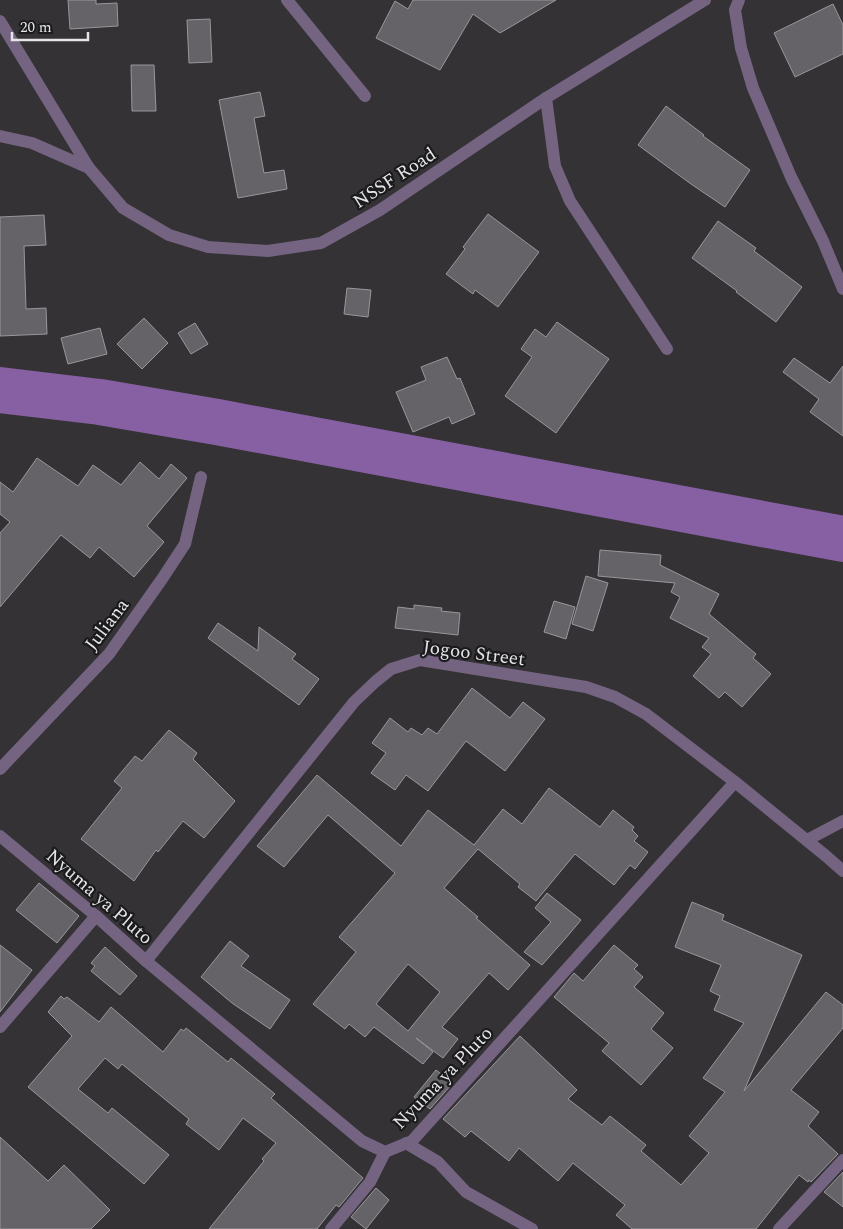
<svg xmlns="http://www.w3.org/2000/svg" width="843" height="1229" viewBox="0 0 843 1229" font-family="Spectral,serif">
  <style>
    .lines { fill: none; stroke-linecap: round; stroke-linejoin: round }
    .river { stroke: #8660a3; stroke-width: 46 }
    .building { fill: #656367; stroke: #99979b; fill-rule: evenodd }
    .minor { stroke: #746481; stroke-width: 12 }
    .labels { text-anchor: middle; stroke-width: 4.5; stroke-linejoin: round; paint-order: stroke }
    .street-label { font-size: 19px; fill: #e5e4e6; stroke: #1b1a1c }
  </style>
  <rect width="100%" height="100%" fill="#343235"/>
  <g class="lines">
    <path class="river" d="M0,390L100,402L217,422L843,539"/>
  </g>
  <g class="building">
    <path d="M68,0H96V4L117,3L118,26L70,29Z"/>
    <path d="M413,0H556L500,33L473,14L440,70L376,38L395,1L408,9Z"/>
    <path d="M833,4L843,25V54L795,77L774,33Z"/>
    <path d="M210,19L212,62L189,63L187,20Z"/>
    <path d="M131,65H154L156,111H132Z"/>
    <path d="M260,92L265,116L254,118L264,173L284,170L287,189L238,198L219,100Z"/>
    <path d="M666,106L704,135L703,136L750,170L725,207L691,184L638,145Z"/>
    <path d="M488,214L539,252L498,307L475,290L473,294L446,274L465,249L463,247Z"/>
    <path d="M44,215L46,245L24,246L26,309L46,308L47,334L0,336V217Z"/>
    <path d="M718,221L756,248L754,251L802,287L776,322L736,292L737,291L692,258Z"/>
    <path d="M347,288L371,290L368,317L344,314Z"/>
    <path d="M144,318L168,343L142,369L117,344Z"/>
    <path d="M557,322L609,359L556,433L505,396L532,357L521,349L535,329L546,337Z"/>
    <path d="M195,323L208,344L191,354L178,333Z"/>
    <path d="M100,328L107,354L68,364L61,338Z"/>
    <path d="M447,357L457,379L460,378L475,414L452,424L449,417L413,432L396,392L426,380L421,367Z"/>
    <path d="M794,358L830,383L843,366V436L810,412L819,399L783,372Z"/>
    <path d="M37,458L78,486L93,465L121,485L140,462L159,479L171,464L187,478L147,526L164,542L134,577L99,547L90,558L61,535L0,607V533L10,522L0,514V482L13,492Z"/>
    <path d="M600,550L661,555L660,565L719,594L709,614L756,654L753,658L771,674L742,707L725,692L719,698L693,676L711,654L702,647L709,638L670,618L680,597L671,592L675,583L598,576Z"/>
    <path d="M586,576L608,583L593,631L572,624Z"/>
    <path d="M554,601L575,607L566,639L544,632Z"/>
    <path d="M414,605L442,608L441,611L460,613L458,635L395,628L398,607L414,609Z"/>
    <path d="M218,623L258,651L259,627L296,654L292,659L319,679L299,705L208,638Z"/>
    <path d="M472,688L510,718L523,702L545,719L505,771L466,741L428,791L406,775L395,790L371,773L386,753L372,743L390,718L408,732L411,728L422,735L428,728L437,734Z"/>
    <path d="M169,730L197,753L193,759L235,801L204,838L183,821L158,852L156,850L134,881L81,839L122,788L114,781L135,756L142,761Z"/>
    <path d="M317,775L401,846L428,810L474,845L503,809L522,824L549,788L600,827L613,810L634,827L632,830L638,836L634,841L648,852L635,869L630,865L614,885L575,854L536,901L518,887L520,884L478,849L444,888L478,917L476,918L530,965L508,990L489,973L442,1027L458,1039L443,1058L416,1038L433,1052L423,1064L374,1027L365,1037L349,1024L345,1029L313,1004L356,952L339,937L395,873L328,815L284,867L257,846ZM408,964L440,992L408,1031L376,1004Z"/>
    <path d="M39,883L79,916L57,943L16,910Z"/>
    <path d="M547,893L581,920L565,939L542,965L524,952L551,922L535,908Z"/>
    <path d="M692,902L724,915L722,920L802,955L744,1091L826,992L843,1005V1028L791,1090L819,1112L808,1126L838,1154L811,1182L809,1180L808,1182L799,1175L756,1229H632L616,1215L625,1205L573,1163L558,1181L519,1148L509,1161L471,1131L465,1137L443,1119L520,1036L577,1090L568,1099L602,1125L610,1116L646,1145L641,1151L681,1185L709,1153L689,1136L725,1092L703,1078L744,1023L714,1010L720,996L710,991L721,965L675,947Z"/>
    <path d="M230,941L249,956L241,966L290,1000L270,1029L232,1003L201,977Z"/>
    <path d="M0,945L32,970L0,1012Z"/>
    <path d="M614,945L638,965L634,969L643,977L634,987L664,1013L651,1029L673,1048L641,1085L602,1051L609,1043L554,997L574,973L583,981Z"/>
    <path d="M105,947L137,976L120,995L91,971L95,966L91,963Z"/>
    <path d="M61,996L64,999L67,997L99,1022L111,1007L163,1052L181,1029L184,1031L186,1028L228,1062L231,1058L275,1094L271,1098L363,1178L339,1207L336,1205L317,1229H209L264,1161L262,1159L276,1143L243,1118L219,1150L186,1124L189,1119L122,1064L118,1069L105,1058L78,1089L108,1113L112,1108L169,1155L144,1184L28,1087L72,1036L48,1012Z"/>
    <path d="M436,1070L453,1083L430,1109L414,1097Z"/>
    <path d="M0,1137L48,1181L64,1165L110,1210L91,1229H0Z"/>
    <path d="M843,1172V1207L824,1192Z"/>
    <path d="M376,1188L389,1200L366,1229L351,1217Z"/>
  </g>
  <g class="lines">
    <g class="minor">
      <path d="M287,0L365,96"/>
      <path d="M739,0L735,10L741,48L753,88L791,177L823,241L843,289"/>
      <path d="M0,21L89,168L123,208L169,235L208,247L268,251L321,243L380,210L546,98L705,0"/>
      <path d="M546,98L555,166L570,201L667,349"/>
      <path d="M0,136L32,143L89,168"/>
      <path d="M0,769L109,654L162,579L185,544L201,477"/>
      <path d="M0,836L96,916L146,961L362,1141L385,1152L412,1141L735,782"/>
      <path d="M807,840L843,821"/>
      <path d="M146,961L354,702L375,682L391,669L420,660L586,687L615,697L646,714L735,782L826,856L843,871"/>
      <path d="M0,1027L96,916"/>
      <path d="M406,1143L438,1162L466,1192L532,1229"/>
      <path d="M331,1229L370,1182L385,1152"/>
      <path d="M779,1229L843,1160"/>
    </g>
  </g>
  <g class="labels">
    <g class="street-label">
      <text transform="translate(394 177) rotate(-33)" y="7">NSSF Road</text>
      <text transform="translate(106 624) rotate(-53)" y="7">Juliana</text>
      <text transform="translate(474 652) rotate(7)" y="7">Jogoo Street</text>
      <text transform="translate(100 896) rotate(41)" y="7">Nyuma ya Pluto</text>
      <text transform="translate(442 1077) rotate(-46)" y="7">Nyuma ya Pluto</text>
    </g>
  </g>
  <path d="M12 32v8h76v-8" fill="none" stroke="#e5e4e6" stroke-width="2.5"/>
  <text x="20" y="32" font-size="15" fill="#e5e4e6" stroke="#1b1a1c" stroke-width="4" paint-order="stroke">20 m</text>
</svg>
